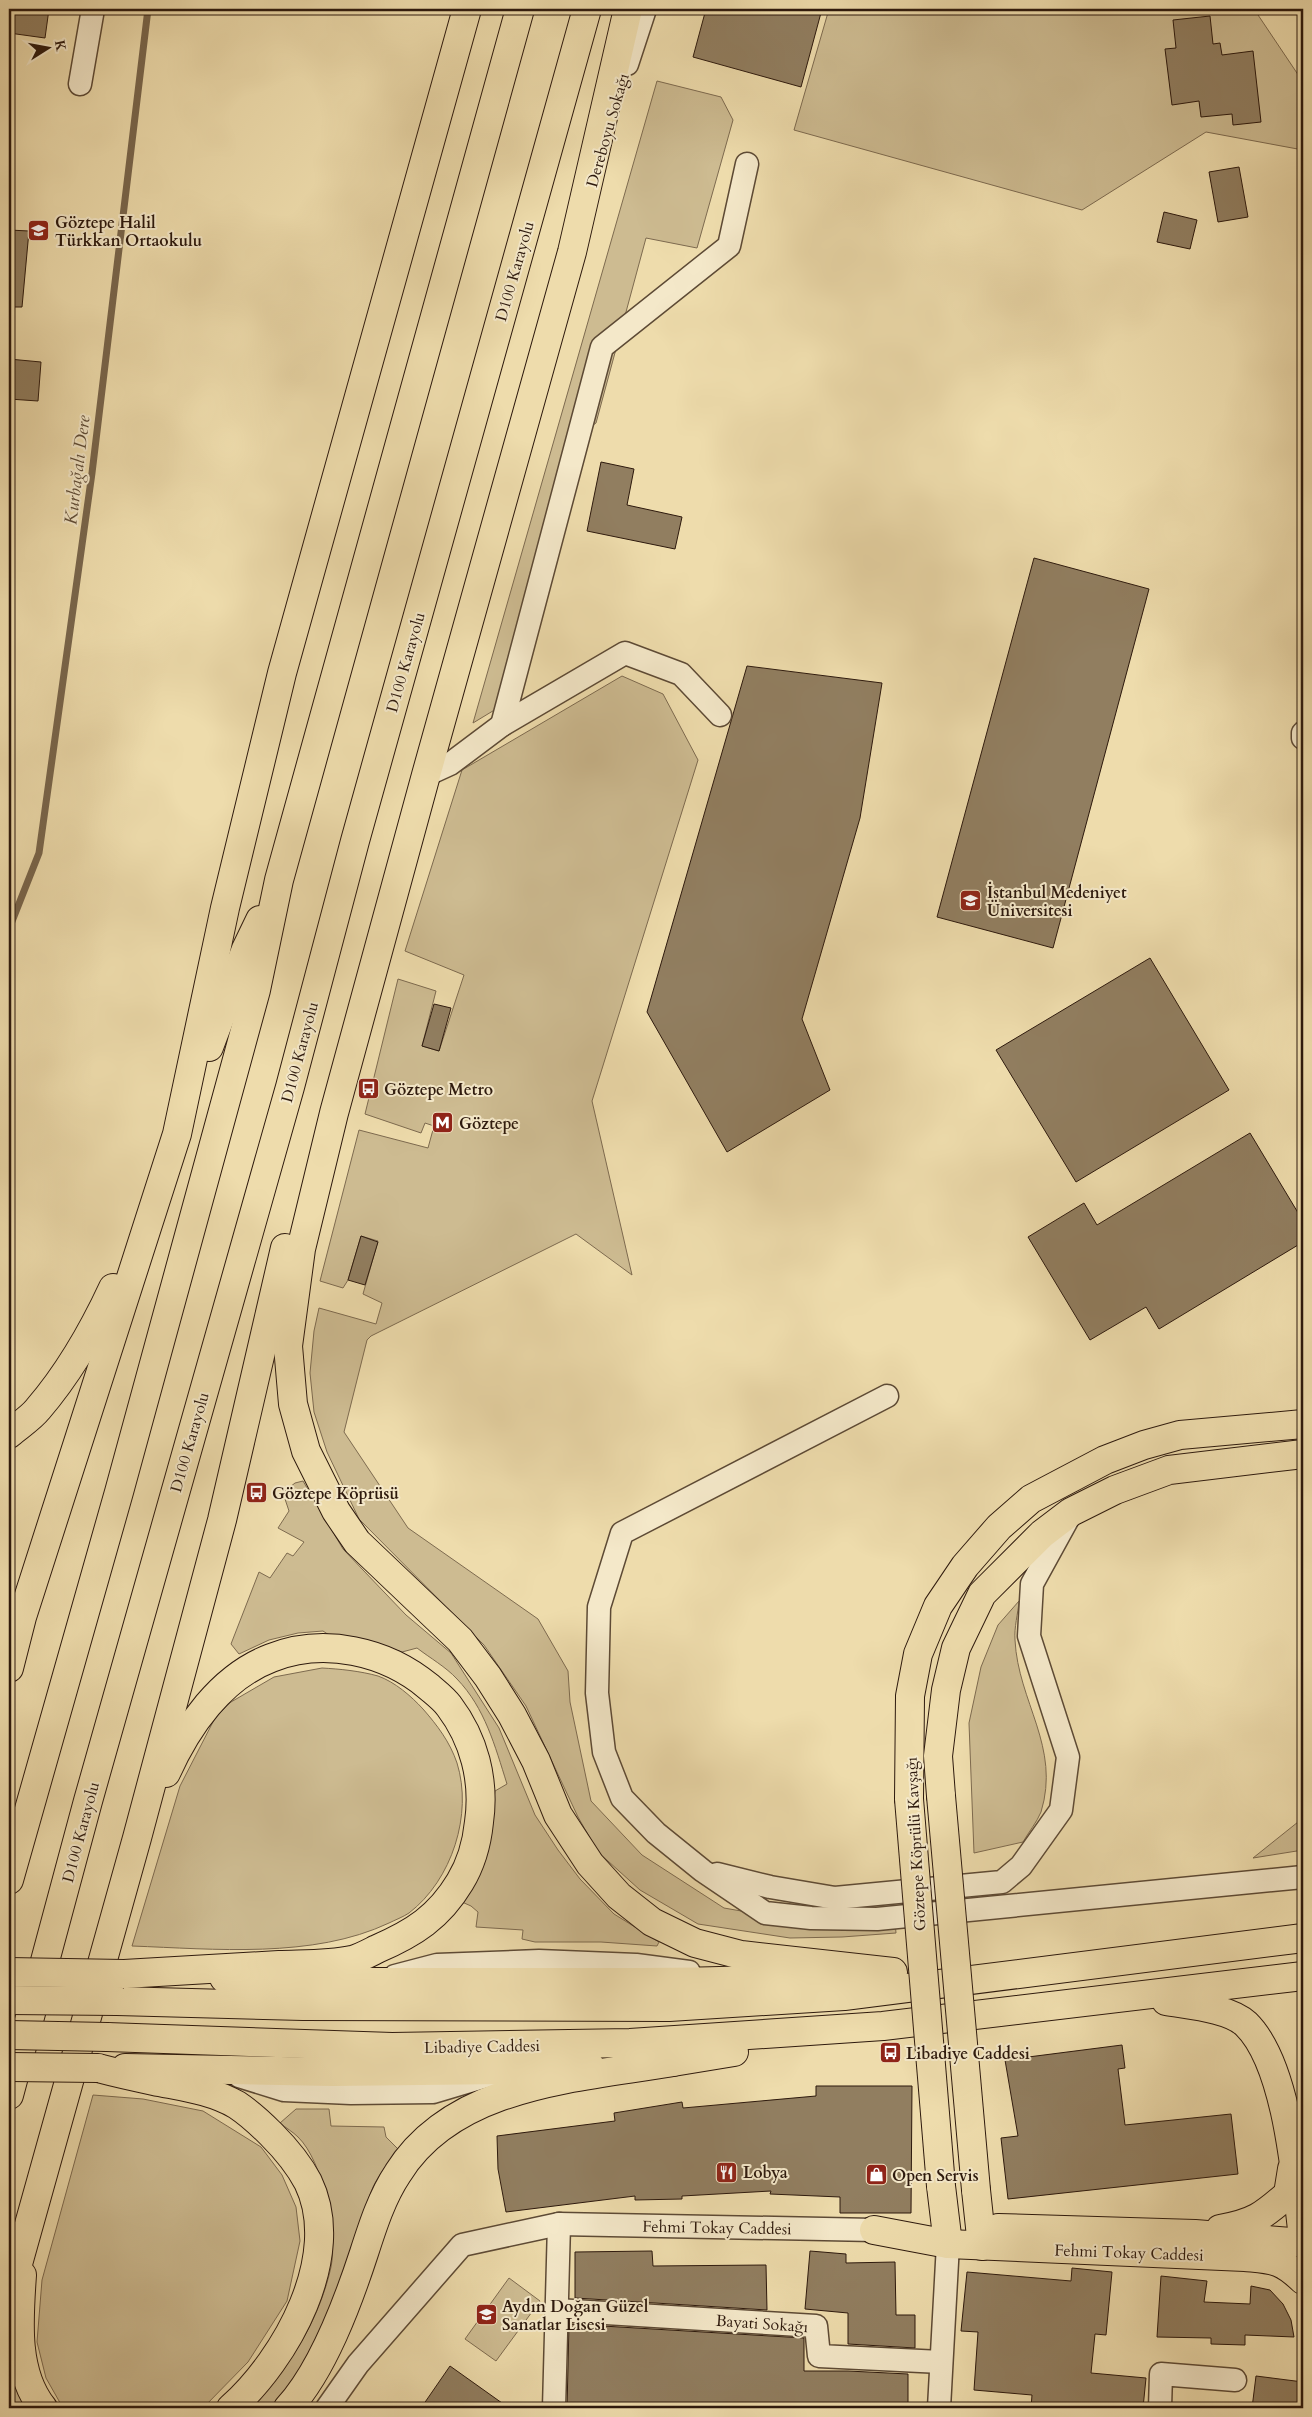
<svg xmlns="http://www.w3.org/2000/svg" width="1312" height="2417" viewBox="0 0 1312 2417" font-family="Cardo,serif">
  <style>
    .green { fill: #cdbb91; stroke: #7d6a4f }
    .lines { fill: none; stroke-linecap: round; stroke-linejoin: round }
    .stream { stroke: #79664c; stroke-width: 7 }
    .building { fill: #917e60; stroke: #2d190d }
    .minor-casing { stroke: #5d4a35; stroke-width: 25 }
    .major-casing { stroke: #2d190d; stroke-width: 30 }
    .highway-casing { stroke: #2d190d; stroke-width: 30 }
    .minor { stroke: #f4e8c9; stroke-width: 22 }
    .major { stroke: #eedcac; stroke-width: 28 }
    .highway { stroke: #eedcac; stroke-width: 28 }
    .major-bridge-casing { stroke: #2d190d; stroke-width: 30; stroke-linecap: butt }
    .major-bridge { stroke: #eedcac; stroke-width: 28 }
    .labels { text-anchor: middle; stroke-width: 4; stroke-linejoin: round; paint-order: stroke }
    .street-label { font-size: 16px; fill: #2d190d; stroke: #f4e8c9 }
    .poi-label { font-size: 16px; font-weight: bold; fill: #2d190d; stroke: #f4e8c9; text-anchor: start }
    .water-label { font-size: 18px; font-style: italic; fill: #604d37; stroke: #f4e8c9 }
  </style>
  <rect width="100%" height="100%" fill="#eedcac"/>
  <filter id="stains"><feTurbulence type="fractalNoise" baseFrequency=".004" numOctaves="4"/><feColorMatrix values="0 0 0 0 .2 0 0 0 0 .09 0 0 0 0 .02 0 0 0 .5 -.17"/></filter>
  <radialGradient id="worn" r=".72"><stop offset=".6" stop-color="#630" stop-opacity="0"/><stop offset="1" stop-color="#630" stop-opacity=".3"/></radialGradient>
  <g class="green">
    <path d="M829,9H1254L1303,82V150L1206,132L1082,210L794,130Z"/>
    <path d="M657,81L721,97L733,120L697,248L646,238L596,423L569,442L506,703L473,723Z"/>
    <path d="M622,676L663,694L698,760L592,1101L632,1275L576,1234L371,1336L367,1340L344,1432L408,1528L538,1619L568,1671L570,1702L591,1801L642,1855L724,1908L804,1922H895L896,1933L842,1937L790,1938L698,1924L640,1890L598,1852L578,1817L526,1706L484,1645L359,1519L327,1452L314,1412L310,1373L314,1331L319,1308L376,1324L382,1303L363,1294L378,1241L361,1236L348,1280L343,1288L320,1281L359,1130L428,1148L434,1126L425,1123L421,1133L365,1114L398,979L436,991L422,1046L439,1051L464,975L405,951L462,770Z"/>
    <path d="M303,1481L343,1549L406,1615L451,1653L499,1728L535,1815L558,1850L580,1879L614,1914L659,1942L657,1946L601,1942H535L522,1939L523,1930L476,1927L478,1912L471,1906L462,1902L486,1856L495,1791L507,1784C495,1746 485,1708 457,1679C446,1667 430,1658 417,1648L402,1652L361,1639L329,1635L323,1631L298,1633L269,1640L239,1654L231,1644L259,1572L270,1578L287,1553L293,1556L304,1542L278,1528L289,1511L285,1499L288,1496L285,1491L295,1483Z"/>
    <path d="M1019,1601C1018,1614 1014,1627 1015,1640C1018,1702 1061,1747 1041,1812C1037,1822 1028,1833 1023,1842L974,1853L969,1723L981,1667L998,1625Z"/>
    <path d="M322,1668C340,1669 360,1671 378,1676C395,1682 411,1696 423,1709C437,1725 450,1742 457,1763C473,1814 452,1880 409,1913C403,1917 395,1920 389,1923C313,1959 214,1949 132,1946L180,1786L215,1718L231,1702L274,1677Z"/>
    <path d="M1303,1818V1850L1253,1858Z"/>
    <path d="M93,2095L143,2099L203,2111L261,2147L282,2175L296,2207L300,2241L287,2301L248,2362L203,2408H63L46,2378L37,2342L42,2280Z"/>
    <path d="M296,2109H329L331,2126L384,2127L386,2137L398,2149C390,2161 379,2174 373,2187C343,2262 331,2349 272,2408H247C267,2386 290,2364 304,2337C316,2316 326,2290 331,2267C338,2234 323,2161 298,2137C293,2132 286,2128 280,2123Z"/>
    <path d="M509,2278L540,2301L496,2361L465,2339Z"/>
    <path d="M9,2377L31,2408H9Z"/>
  </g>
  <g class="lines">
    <path class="stream" d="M9,929L39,853L92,473L148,9"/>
  </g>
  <g class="building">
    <path d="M9,9H49L45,38L9,33Z"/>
    <path d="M706,9H822L801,87L693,57Z"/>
    <path d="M1210,16L1213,44L1220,43L1222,55L1253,51L1261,122L1233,125L1232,114L1201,117L1199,101L1172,105L1165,49L1176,48L1173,20Z"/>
    <path d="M1239,167L1248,217L1218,222L1209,172Z"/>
    <path d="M1164,212L1197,220L1190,249L1157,242Z"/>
    <path d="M9,230L29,231L22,307H9Z"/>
    <path d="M9,359L41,362L38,401L9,399Z"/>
    <path d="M601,462L634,469L627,505L682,517L675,549L587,531Z"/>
    <path d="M1034,558L1149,589L1053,948L937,917Z"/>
    <path d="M747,666L882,683L860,818L802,1019L830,1090L727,1152L647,1012Z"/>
    <path d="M1150,958L1229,1090L1076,1182L996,1050Z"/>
    <path d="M434,1004L451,1008L439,1051L422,1046Z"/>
    <path d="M1250,1133L1303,1221V1242L1159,1329L1146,1307L1090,1340L1028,1237L1084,1203L1097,1225Z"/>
    <path d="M361,1236L378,1242L365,1285L348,1280Z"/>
    <path d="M1122,2045L1125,2068L1118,2069L1125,2125L1231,2114L1238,2174L1008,2199L1001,2138L1018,2136L1005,2060Z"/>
    <path d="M816,2086H912L911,2213H840V2197L770,2194L771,2191L682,2196V2199L635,2200V2196L506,2212L498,2169L497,2136L615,2121L614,2113L682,2102L683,2108L816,2096Z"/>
    <path d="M652,2251L653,2266L766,2265L767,2310L575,2298V2252Z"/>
    <path d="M810,2251L846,2254V2263L895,2262L896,2315H915V2348L848,2344V2313L805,2309Z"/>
    <path d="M1072,2268L1112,2272L1106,2335L1095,2334L1091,2373L1146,2378L1143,2408H1031L1032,2395L974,2390L978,2332L961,2331L967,2272L1071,2281Z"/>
    <path d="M1161,2276L1207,2281L1204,2302L1250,2304L1251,2286L1270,2290L1283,2304L1291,2320L1294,2337L1245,2335V2345L1211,2344V2338L1157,2337Z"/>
    <path d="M569,2324L804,2338V2371H848L908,2374V2408H567Z"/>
    <path d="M450,2366L509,2408H421Z"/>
    <path d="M1256,2376L1303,2382V2408H1252Z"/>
  </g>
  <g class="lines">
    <defs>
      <g id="minor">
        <path d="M627,64L645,9"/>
        <path d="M80,84L93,9"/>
        <path d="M502,725L602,347L729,246L747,164"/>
        <path d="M1303,733V738"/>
        <path d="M426,775L450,764L502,725L625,653L681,674L720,715"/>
        <path d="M887,1396L622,1533L599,1607L597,1693L604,1752L622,1798L656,1833L703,1871L765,1913L811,1918L877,1919L1303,1877"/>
        <path d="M717,1874L770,1887L835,1898L1002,1882L1021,1866L1061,1810L1068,1757L1029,1636L1032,1584L1071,1513"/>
        <path d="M395,1976L437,1965L539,1961L636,1965L689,1972"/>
        <path d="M239,2076L284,2090L351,2093L433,2092L490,2075"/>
        <path d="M557,2310L816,2326L819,2356L941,2362"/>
        <path d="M327,2408L358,2364L462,2245L559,2224L874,2230"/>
        <path d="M554,2408L559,2224"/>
        <path d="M939,2408L948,2244"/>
        <path d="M1160,2408L1161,2374L1235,2380"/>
      </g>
      <g id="major">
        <path d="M941,1796L938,1756L946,1690L956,1648L982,1594L1042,1534L1071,1512L1115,1490L1169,1470L1303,1454"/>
        <path d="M909,1799L910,1696L918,1654L938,1606L965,1566L999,1527L1031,1499L1105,1460L1144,1445L1180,1435L1303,1424"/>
        <path d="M224,1978C328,1983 431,1982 535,1982C642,1982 747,1983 853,1975"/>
        <path d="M117,2001L303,2006L669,2007L844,1996L1303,1938"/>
        <path d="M1166,2001C1188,2005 1229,2008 1246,2024C1288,2065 1296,2180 1303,2238"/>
        <path d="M107,2037L392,2047L630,2043L883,2026L1303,1976"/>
        <path d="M650,2063L673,2062L734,2052"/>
        <path d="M125,2068L332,2072L508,2070L590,2066"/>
        <path d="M941,2186L948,2244"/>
        <path d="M976,2190L982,2246"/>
        <path d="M998,2228L1195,2234L1303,2243"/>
        <path d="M1220,2229C1254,2223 1263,2216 1288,2194L1292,2169"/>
        <path d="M874,2230L948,2244L1245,2257C1274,2260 1281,2259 1303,2280"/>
      </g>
      <g id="highway">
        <path d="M628,9L572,252L426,775L334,1113L301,1249L288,1346L293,1404L306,1451L336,1511L357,1542L460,1640L488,1677L512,1715L536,1761L558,1815L590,1864L619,1896L652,1922L695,1943L741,1955L893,1972"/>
        <path d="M209,1047L246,949L260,920"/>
        <path d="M9,1434C18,1426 30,1419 38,1409C69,1373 93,1331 113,1288"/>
        <path d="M9,1668L22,1617L177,1134L225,908L282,673L467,9"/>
        <path d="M9,1880L119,1492L256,990L279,880L520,9"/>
        <path d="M124,1974C176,1971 228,1968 279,1965C303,1964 329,1965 352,1960C360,1958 369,1953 377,1949C414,1933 439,1917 460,1882C471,1864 477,1842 479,1822C485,1780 474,1739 449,1706C444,1699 436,1693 429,1687C386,1651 324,1637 271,1658C221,1677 187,1726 166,1773"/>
        <path d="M98,2068C117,2073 135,2077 154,2081C183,2087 211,2090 237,2105C249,2113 261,2124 271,2134C286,2149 298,2163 308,2182C344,2256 286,2359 231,2408"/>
        <path d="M9,2095L88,1801L290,1087L355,841L587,9"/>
        <path d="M22,2275C19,2318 14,2372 43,2408"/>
        <path d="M9,2296L137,1838L222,1520L285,1248"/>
        <path d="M288,2408C323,2370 348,2302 364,2253C373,2225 382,2197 398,2173C454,2083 579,2078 673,2062"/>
      </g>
    </defs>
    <use href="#minor" class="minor-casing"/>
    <use href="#major" class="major-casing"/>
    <use href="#highway" class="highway-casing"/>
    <use href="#minor" class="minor"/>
    <use href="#major" class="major"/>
    <use href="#highway" class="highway"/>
    <defs>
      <g id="major-bridge">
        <path d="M941,1796L976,2190"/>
        <path d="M909,1799L941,2186"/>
        <path d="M9,1972L124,1974"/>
        <path d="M9,2000L117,2001"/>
        <path d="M9,2035L107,2037"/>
        <path d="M9,2067L98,2068"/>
      </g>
    </defs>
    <use href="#major-bridge" class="major-bridge-casing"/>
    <use href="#major-bridge" class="major-bridge"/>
  </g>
  <defs>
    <symbol id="school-square" viewBox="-11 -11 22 22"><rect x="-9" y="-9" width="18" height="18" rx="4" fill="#8f2418" stroke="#f4e8c9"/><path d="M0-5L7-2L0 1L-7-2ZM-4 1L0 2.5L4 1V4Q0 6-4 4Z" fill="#fff"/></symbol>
    <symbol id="university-square" viewBox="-11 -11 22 22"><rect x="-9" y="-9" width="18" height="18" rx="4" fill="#8f2418" stroke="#f4e8c9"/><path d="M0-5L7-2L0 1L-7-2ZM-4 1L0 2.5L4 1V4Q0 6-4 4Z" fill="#fff"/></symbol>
    <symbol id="bus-square" viewBox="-11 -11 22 22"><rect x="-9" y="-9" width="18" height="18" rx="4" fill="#8f2418" stroke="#f4e8c9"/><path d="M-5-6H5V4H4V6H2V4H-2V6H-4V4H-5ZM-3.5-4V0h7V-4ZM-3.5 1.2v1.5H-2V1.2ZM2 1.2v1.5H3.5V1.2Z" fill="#fff"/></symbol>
    <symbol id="metro-square" viewBox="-11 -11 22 22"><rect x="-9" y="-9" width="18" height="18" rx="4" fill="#8f2418" stroke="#f4e8c9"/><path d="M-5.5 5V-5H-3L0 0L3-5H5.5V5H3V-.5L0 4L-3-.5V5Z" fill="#fff"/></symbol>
    <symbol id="restaurant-square" viewBox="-11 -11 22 22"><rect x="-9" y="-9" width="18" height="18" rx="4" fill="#8f2418" stroke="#f4e8c9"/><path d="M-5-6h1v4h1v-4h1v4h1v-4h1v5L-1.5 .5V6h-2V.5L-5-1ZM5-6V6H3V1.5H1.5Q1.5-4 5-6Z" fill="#fff"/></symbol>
    <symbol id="shop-square" viewBox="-11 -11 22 22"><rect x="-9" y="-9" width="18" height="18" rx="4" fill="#8f2418" stroke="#f4e8c9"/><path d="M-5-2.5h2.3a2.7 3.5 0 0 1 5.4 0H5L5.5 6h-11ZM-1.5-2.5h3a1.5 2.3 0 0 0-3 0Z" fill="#fff"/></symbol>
  </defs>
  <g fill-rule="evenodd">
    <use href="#school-square" x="26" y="218" width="25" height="25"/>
    <use href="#university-square" x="958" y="888" width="25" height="25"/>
    <use href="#bus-square" x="356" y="1076" width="25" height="25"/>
    <use href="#metro-square" x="430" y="1110" width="25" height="25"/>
    <use href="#bus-square" x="244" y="1480" width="25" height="25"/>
    <use href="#bus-square" x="878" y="2040" width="25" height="25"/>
    <use href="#restaurant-square" x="714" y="2160" width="25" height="25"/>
    <use href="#shop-square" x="864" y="2162" width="25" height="25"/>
    <use href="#school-square" x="474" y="2302" width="25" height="25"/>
  </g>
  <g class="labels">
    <g class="street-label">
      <text transform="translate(607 130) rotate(-74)" y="6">Dereboyu Sokağı</text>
      <text transform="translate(514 271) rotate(-74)" y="6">D100 Karayolu</text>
      <text transform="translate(405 662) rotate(-74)" y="6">D100 Karayolu</text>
      <text transform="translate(299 1052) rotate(-75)" y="6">D100 Karayolu</text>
      <text transform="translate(189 1442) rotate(-74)" y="6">D100 Karayolu</text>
      <text transform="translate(80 1832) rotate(-75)" y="6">D100 Karayolu</text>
      <text transform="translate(915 1844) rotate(-93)" y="6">Göztepe Köprülü Kavşağı</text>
      <text transform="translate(482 2046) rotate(-1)" y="6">Libadiye Caddesi</text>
      <text transform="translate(717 2227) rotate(1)" y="6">Fehmi Tokay Caddesi</text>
      <text transform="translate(1129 2252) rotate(2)" y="6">Fehmi Tokay Caddesi</text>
      <text transform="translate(762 2323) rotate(4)" y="6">Bayati Sokağı</text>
    </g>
    <g class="poi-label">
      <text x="55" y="228">Göztepe Halil<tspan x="55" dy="18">Türkkan Ortaokulu</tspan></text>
      <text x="987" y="898">İstanbul Medeniyet<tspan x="987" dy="18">Üniversitesi</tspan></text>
      <text x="384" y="1095">Göztepe Metro</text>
      <text x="459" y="1129">Göztepe</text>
      <text x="272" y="1499">Göztepe Köprüsü</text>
      <text x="906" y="2059">Libadiye Caddesi</text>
      <text x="743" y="2178">Lobya</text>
      <text x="892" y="2181">Open Servis</text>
      <text x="502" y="2312">Aydın Doğan Güzel<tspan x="502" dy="18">Sanatlar Lisesi</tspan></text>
    </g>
    <g class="water-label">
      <text transform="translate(77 470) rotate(-83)" y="6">Kurbağalı Dere</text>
    </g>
  </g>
  <rect width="1312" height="2417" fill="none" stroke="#eedcac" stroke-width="30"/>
  <rect x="10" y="10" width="1292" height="2397" fill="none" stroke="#2d190d" stroke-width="2.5"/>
  <rect x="15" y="15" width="1282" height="2387" fill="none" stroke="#2d190d"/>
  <g transform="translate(48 48) rotate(79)" stroke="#f4e8c9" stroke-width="4" paint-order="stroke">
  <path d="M0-4L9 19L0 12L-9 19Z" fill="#2d190d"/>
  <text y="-8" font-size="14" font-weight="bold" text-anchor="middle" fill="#2d190d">K</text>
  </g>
  <rect width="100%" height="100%" filter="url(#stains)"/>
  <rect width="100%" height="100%" fill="url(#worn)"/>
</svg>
